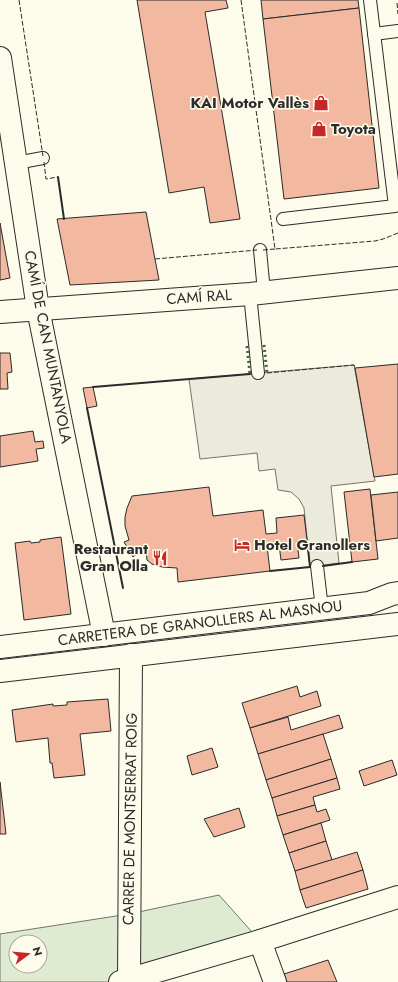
<svg xmlns="http://www.w3.org/2000/svg" width="398" height="982" viewBox="0 0 398 982" font-family="Jost,sans-serif">
  <style>
    .green { fill: #deebd1; stroke: #74746e; fill-rule: evenodd }
    .parking { fill: #eceadb; stroke: #74746e }
    .building { fill: #f2b8a0; stroke: #2b2b2b }
    .lines { fill: none; stroke-linecap: round; stroke-linejoin: round }
    .service-casing { stroke: #2b2b2b; stroke-width: 14 }
    .minor-casing { stroke: #2b2b2b; stroke-width: 24 }
    .secondary-casing { stroke: #2b2b2b; stroke-width: 24 }
    .service { stroke: #fdfbea; stroke-width: 12 }
    .minor { stroke: #fdfbea; stroke-width: 22 }
    .secondary { stroke: #fdfbea; stroke-width: 22 }
    .hedge { stroke: #34623c; stroke-width: 3; stroke-dasharray: 2 3; stroke-linecap: butt }
    .fence { stroke: #2b2b2b; stroke-width: 1; stroke-dasharray: 5 2; stroke-linecap: butt }
    .wall { stroke: #2b2b2b; stroke-width: 2 }
    .labels { text-anchor: middle; stroke-width: 3; stroke-linejoin: round; paint-order: stroke }
    .poi-label { font-size: 15px; font-weight: bold; fill: #2b2b2b; stroke: #fdfbea; text-anchor: end }
    .street-label { font-size: 15px; fill: #2b2b2b; stroke: #fdfbea }
  </style>
  <rect width="100%" height="100%" fill="#fdfbea"/>
  <path class="green" d="M219,895L260,941L121,982H0V934L129,914ZM16,942H40V966H16Z"/>
  <path class="parking" d="M354,365L375,481L331,486L339,563L310,567L304,508L299,499L291,492L278,490L275,469L259,471L257,453L200,459L189,379Z"/>
  <g class="building">
    <path d="M137,0H226L228,8L205,12L240,219L210,223L204,187L169,193Z"/>
    <path d="M261,0H358L359,8L263,19Z"/>
    <path d="M359,8L379,188L284,199L263,19Z"/>
    <path d="M146,212L159,280L70,285L57,219Z"/>
    <path d="M0,223L10,278L0,280Z"/>
    <path d="M0,353H10L12,372L7,373L8,389H0Z"/>
    <path d="M398,364V474L374,477L355,368Z"/>
    <path d="M93,387L97,406L87,408L83,388Z"/>
    <path d="M33,431L35,442L43,441L44,448L36,449L38,461L0,467V436Z"/>
    <path d="M209,487L213,516L263,510L266,534L277,533L276,518L304,515L307,540L297,541L299,558L281,560L279,545L267,546L270,571L178,582L177,568L162,567L152,564L147,560L146,550L140,551L133,557L124,542L129,540L125,526V517L127,508L132,496Z"/>
    <path d="M370,489L378,559L352,562L344,492Z"/>
    <path d="M398,492V538L376,541L371,495Z"/>
    <path d="M61,537L71,614L24,620L15,543L30,541L31,543L40,542V540Z"/>
    <path d="M297,686L300,697L317,691L321,706L250,728L242,703Z"/>
    <path d="M108,699L111,731L80,734L85,775L54,778L52,763H50L48,738L16,742L12,710L53,704V706L67,705V702Z"/>
    <path d="M339,715L343,728L258,754L250,728L288,717L291,730Z"/>
    <path d="M323,734L331,759L266,780L258,754Z"/>
    <path d="M212,748L218,767L192,775L187,756Z"/>
    <path d="M331,759L337,778L272,798L266,780Z"/>
    <path d="M392,760L397,775L364,786L359,771Z"/>
    <path d="M337,778L340,789L313,797L315,805L277,816L272,798Z"/>
    <path d="M0,782L6,834H0Z"/>
    <path d="M315,805L317,812L326,809L330,820L283,835L277,816Z"/>
    <path d="M239,808L245,827L214,837L204,819Z"/>
    <path d="M321,823L326,841L289,853L283,835Z"/>
    <path d="M326,841L332,860L295,871L289,853Z"/>
    <path d="M357,852L363,870L300,890L295,871Z"/>
    <path d="M363,870L368,889L306,908L300,890Z"/>
    <path d="M328,960L337,982H287L284,974Z"/>
  </g>
  <g class="lines">
    <defs>
      <g id="service">
        <path d="M374,34L398,31"/>
        <path d="M16,163L43,158"/>
        <path d="M283,219L395,206L370,0"/>
        <path d="M260,250L264,292"/>
        <path d="M250,294L258,373"/>
        <path d="M317,566L322,609"/>
      </g>
      <g id="minor">
        <path d="M0,58L38,309L104,635"/>
        <path d="M0,312L250,294L398,278"/>
        <path d="M260,941L275,982"/>
        <path d="M120,982L260,941L398,897"/>
        <path d="M129,982L131,655"/>
      </g>
      <g id="secondary">
        <path d="M0,647L369,603L392,594L398,593"/>
        <path d="M0,671L398,624"/>
      </g>
    </defs>
    <use href="#service" class="service-casing"/>
    <use href="#minor" class="minor-casing"/>
    <use href="#secondary" class="secondary-casing"/>
    <use href="#service" class="service"/>
    <use href="#minor" class="minor"/>
    <use href="#secondary" class="secondary"/>
    <g class="hedge">
      <path d="M264,345L267,373"/>
      <path d="M247,346L250,374"/>
    </g>
    <g class="fence">
      <path d="M19,0L43,156"/>
      <path d="M241,0L275,249L375,241L383,239L398,233"/>
      <path d="M397,3L398,14"/>
      <path d="M44,162L46,179L58,177"/>
      <path d="M263,250L275,249"/>
      <path d="M155,259L257,250"/>
      <path d="M267,373L354,365L355,368"/>
    </g>
    <g class="wall">
      <path d="M58,177L64,219"/>
      <path d="M93,387L250,374"/>
      <path d="M87,408L123,588"/>
      <path d="M323,566L352,562"/>
      <path d="M270,571L310,567L307,540"/>
    </g>
  </g>
  <defs>
    <symbol id="shop-bare" viewBox="-9 -9 18 18"><path d="M-5-2.5h2.3a2.7 3.5 0 0 1 5.4 0H5L5.5 6h-11ZM-1.5-2.5h3a1.5 2.3 0 0 0-3 0Z" fill="#c62828" stroke="#fdfbea" stroke-width="2.5" paint-order="stroke"/></symbol>
    <symbol id="hotel-bare" viewBox="-9 -9 18 18"><path d="M-6-4.5h1.5V1H6V5H4.5V3h-9V5H-6ZM-4 0a1.8 1.8 0 1 1 3.6 0ZM.5 0V-2.5h3Q6-2.5 6 0Z" fill="#c62828" stroke="#fdfbea" stroke-width="2.5" paint-order="stroke"/></symbol>
    <symbol id="restaurant-bare" viewBox="-9 -9 18 18"><path d="M-5-6h1v4h1v-4h1v4h1v-4h1v5L-1.5 .5V6h-2V.5L-5-1ZM5-6V6H3V1.5H1.5Q1.5-4 5-6Z" fill="#c62828" stroke="#fdfbea" stroke-width="2.5" paint-order="stroke"/></symbol>
  </defs>
  <g fill-rule="evenodd">
    <use href="#shop-bare" x="310" y="92" width="22" height="22"/>
    <use href="#shop-bare" x="308" y="118" width="22" height="22"/>
    <use href="#hotel-bare" x="231" y="534" width="22" height="22"/>
    <use href="#restaurant-bare" x="149" y="547" width="22" height="22"/>
  </g>
  <g class="labels">
    <g class="poi-label">
      <text x="309" y="108">KAI Motor Vallès</text>
      <text x="331" y="134" text-anchor="start">Toyota</text>
      <text x="254" y="550" text-anchor="start">Hotel Granollers</text>
      <text x="148" y="554">Restaurant<tspan x="148" dy="17">Gran Olla</tspan></text>
    </g>
    <g class="street-label">
      <text transform="translate(199 297) rotate(-4)" y="5">CAMÍ RAL</text>
      <text transform="translate(48 347) rotate(79)" y="5">CAMÍ DE CAN MUNTANYOLA</text>
      <text transform="translate(200 623) rotate(-7)" y="5">CARRETERA DE GRANOLLERS AL MASNOU</text>
      <text transform="translate(130 819) rotate(-89)" y="5">CARRER DE MONTSERRAT ROIG</text>
    </g>
  </g>
  <g transform="translate(28 954) rotate(74)"><circle r="19" fill="#fdfbea" stroke="#a9a89e"/>
  <path d="M0-3L7 15L0 10L-7 15Z" fill="#c62828"/>
  <text y="-6" font-size="11" font-weight="bold" text-anchor="middle" fill="#2b2b2b">N</text>
  </g>
</svg>
